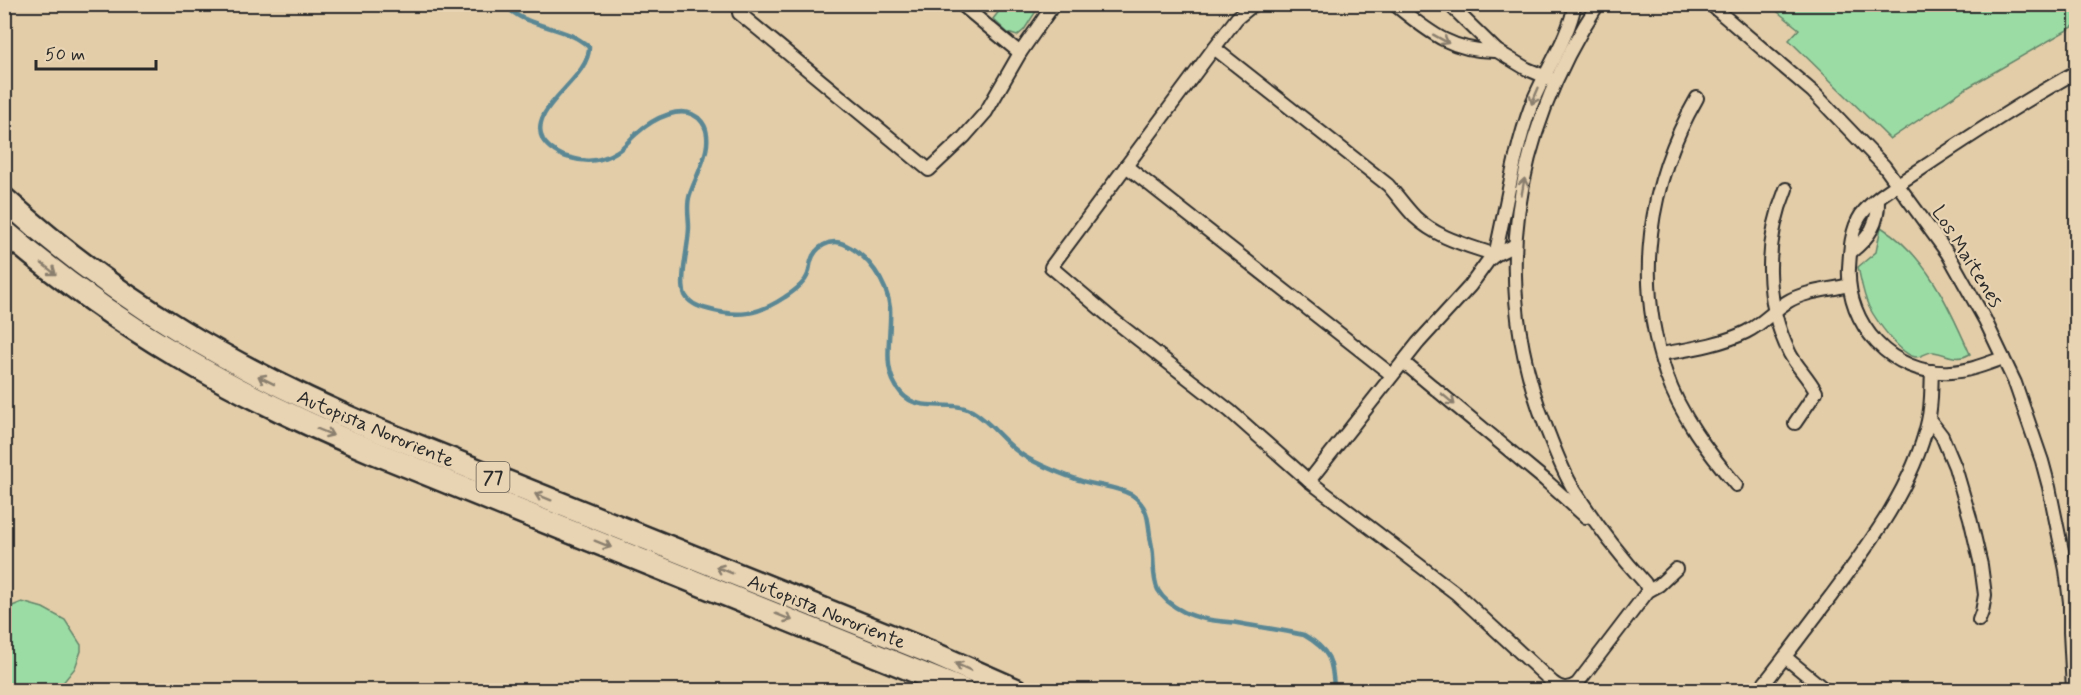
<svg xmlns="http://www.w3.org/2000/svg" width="2081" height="695" viewBox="0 0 2081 695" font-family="Mynerve,sans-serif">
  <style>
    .green { fill: #9bdca5; stroke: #638468; stroke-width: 1.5 }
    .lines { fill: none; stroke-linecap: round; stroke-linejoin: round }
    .stream { stroke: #5a8794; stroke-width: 4.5 }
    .street-casing { stroke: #2b2b2b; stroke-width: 16 }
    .highway-casing { stroke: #2b2b2b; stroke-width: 27 }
    .street { stroke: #e8d3b2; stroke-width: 12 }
    .highway { stroke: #e8d3b2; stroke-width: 22 }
    .oneway { stroke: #8a7f6e }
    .labels { text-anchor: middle; stroke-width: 4.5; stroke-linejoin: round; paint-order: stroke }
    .shield { fill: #e8d3b2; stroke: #645d54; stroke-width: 1.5 }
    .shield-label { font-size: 18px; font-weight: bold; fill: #2b2b2b }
    .street-label { font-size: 20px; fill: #2b2b2b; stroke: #e8d3b2 }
  </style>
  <rect width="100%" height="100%" fill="#e3cda9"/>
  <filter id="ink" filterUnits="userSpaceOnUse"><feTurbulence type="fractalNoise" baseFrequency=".0167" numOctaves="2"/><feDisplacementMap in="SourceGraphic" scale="12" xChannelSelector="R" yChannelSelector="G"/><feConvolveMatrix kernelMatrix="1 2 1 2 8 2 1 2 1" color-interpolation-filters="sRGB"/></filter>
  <g filter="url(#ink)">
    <g class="green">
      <path d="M1004,5V4L1040,5L1024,30L1017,36L1008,33L993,19Z"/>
      <path d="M1769,5H2076V25L1965,89L1890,139L1789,40L1799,29Z"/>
      <path d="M1881,227C1926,255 1949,306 1970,354C1957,362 1947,354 1934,352C1927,351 1923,357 1916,357C1901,356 1876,320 1869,307C1863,294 1861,280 1858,267L1876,252Z"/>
      <path d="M22,602L43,608L65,620L81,645V651L75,668L57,690H5V612L10,607Z"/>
    </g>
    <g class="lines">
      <path class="stream" d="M502,4C510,10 518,17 527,20C548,29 572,31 589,47C590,80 526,107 543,140C549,149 560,156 571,158C588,163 601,161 616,152C624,148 629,140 636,134C651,120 685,100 702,122C717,142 696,175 690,194C686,205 689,216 689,227C689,245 679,280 685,295C689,303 699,307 707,309C738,318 758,315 785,297C793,292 799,288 805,280C810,273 809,268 811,261C815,247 830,238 844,244C868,255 887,282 890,308C892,337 880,369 901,393C919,414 950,399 972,411C993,423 1006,447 1029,459C1045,467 1063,475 1079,480C1096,486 1116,486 1132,495C1148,506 1148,519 1150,536C1151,543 1153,550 1153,556C1154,567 1153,580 1158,590C1163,599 1174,607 1184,612C1200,620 1218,621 1237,623C1259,627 1282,630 1304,635C1330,650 1333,661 1334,690"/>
      <defs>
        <g id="street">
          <path d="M961,4L1020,53"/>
          <path d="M1254,4L1237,18L1214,48L1051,267L1111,318L1230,411L1309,481L1457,594L1552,682C1560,689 1568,690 1577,684L1648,591L1659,585L1676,569"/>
          <path d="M1394,4C1428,31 1451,52 1497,51"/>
          <path d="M1449,4L1497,51L1527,69L1551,79"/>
          <path d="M1598,4C1513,136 1488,282 1547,430C1555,450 1562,470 1573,488C1594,522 1618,553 1645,583L1648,591"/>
          <path d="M1710,4L1813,92L1884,166L1948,254L1985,320L2015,383L2042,461L2049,487L2066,570L2070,602V632L2073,690"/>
          <path d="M739,13L929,170L964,137L986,112L1020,53L1054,4"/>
          <path d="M1214,48L1388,185C1397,195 1405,207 1415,217C1437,238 1467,245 1495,255"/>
          <path d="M1697,98C1648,183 1634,280 1666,374C1680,415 1708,452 1736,485"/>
          <path d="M1126,166L1392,375"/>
          <path d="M1786,189C1764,242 1764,302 1790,354C1797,367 1809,378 1816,392L1795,423"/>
          <path d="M2076,246L2075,257L2076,267"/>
          <path d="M1851,252C1869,238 1879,223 1878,199"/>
          <path d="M1495,255C1507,205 1513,155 1531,106C1544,72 1568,40 1575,4"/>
          <path d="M1661,354C1689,349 1720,345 1746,332C1762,324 1772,312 1787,302C1804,291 1830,290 1849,285"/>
          <path d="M2003,358C1986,364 1969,371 1951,372C1892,376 1846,324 1849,268C1850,251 1851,230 1861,215C1873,198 1900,183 1918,171C1970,136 2022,102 2076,72"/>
          <path d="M1403,362L1545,480L1586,517"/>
          <path d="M1929,419L1942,436L1955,467L1970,518L1981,565L1985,595L1982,612L1979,620"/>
          <path d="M1309,481L1418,343L1470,286L1488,261L1495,255L1515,245"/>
          <path d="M1785,657L1825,690"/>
          <path d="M1759,690C1784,659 1807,627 1831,596C1869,545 1914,485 1928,421C1932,405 1931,388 1932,371"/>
        </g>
        <g id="highway">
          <path d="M4,199C118,302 238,371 377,430L932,653L1016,690"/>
          <path d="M4,231C117,328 234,394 371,451L962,690"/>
        </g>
      </defs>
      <use href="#street" class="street-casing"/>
      <use href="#highway" class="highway-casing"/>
      <use href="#street" class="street"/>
      <use href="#highway" class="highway"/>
    </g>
    <defs><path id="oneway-shaft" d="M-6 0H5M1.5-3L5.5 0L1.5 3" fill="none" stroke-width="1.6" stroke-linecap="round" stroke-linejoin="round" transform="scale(1.5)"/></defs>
    <g class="oneway">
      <use href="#oneway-shaft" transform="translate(1441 39) rotate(29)"/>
      <use href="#oneway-shaft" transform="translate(1535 96) rotate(113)"/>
      <use href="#oneway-shaft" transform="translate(1523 187) rotate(-80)"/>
      <use href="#oneway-shaft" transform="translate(49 269) rotate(38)"/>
      <use href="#oneway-shaft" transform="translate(266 380) rotate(-153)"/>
      <use href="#oneway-shaft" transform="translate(1448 399) rotate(40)"/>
      <use href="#oneway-shaft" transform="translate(325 432) rotate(23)"/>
      <use href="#oneway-shaft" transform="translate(543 497) rotate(-158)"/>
      <use href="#oneway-shaft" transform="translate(603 544) rotate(22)"/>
      <use href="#oneway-shaft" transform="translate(724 570) rotate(-158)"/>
      <use href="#oneway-shaft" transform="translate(784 617) rotate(22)"/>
      <use href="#oneway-shaft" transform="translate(963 667) rotate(-156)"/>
    </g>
  </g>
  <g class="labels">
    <rect class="shield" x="476.5" y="462" width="33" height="30" rx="4.5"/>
    <g class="shield-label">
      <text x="493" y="483">77</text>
    </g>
    <g class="street-label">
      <text transform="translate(1968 256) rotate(58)" y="7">Los Maitenes</text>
      <text transform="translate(376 428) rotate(23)" y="7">Autopista Nororiente</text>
      <text transform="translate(827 611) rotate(22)" y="7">Autopista Nororiente</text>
    </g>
  </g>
  <rect width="2081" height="695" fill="none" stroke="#e8d3b2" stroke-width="24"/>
  <rect x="12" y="12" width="2057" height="671" fill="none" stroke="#2b2b2b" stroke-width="2" filter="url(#ink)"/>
  <path d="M36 60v9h120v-9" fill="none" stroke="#2b2b2b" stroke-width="3"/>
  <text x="45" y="60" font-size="18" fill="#2b2b2b" stroke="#e8d3b2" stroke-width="4.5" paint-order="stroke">50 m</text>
</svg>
